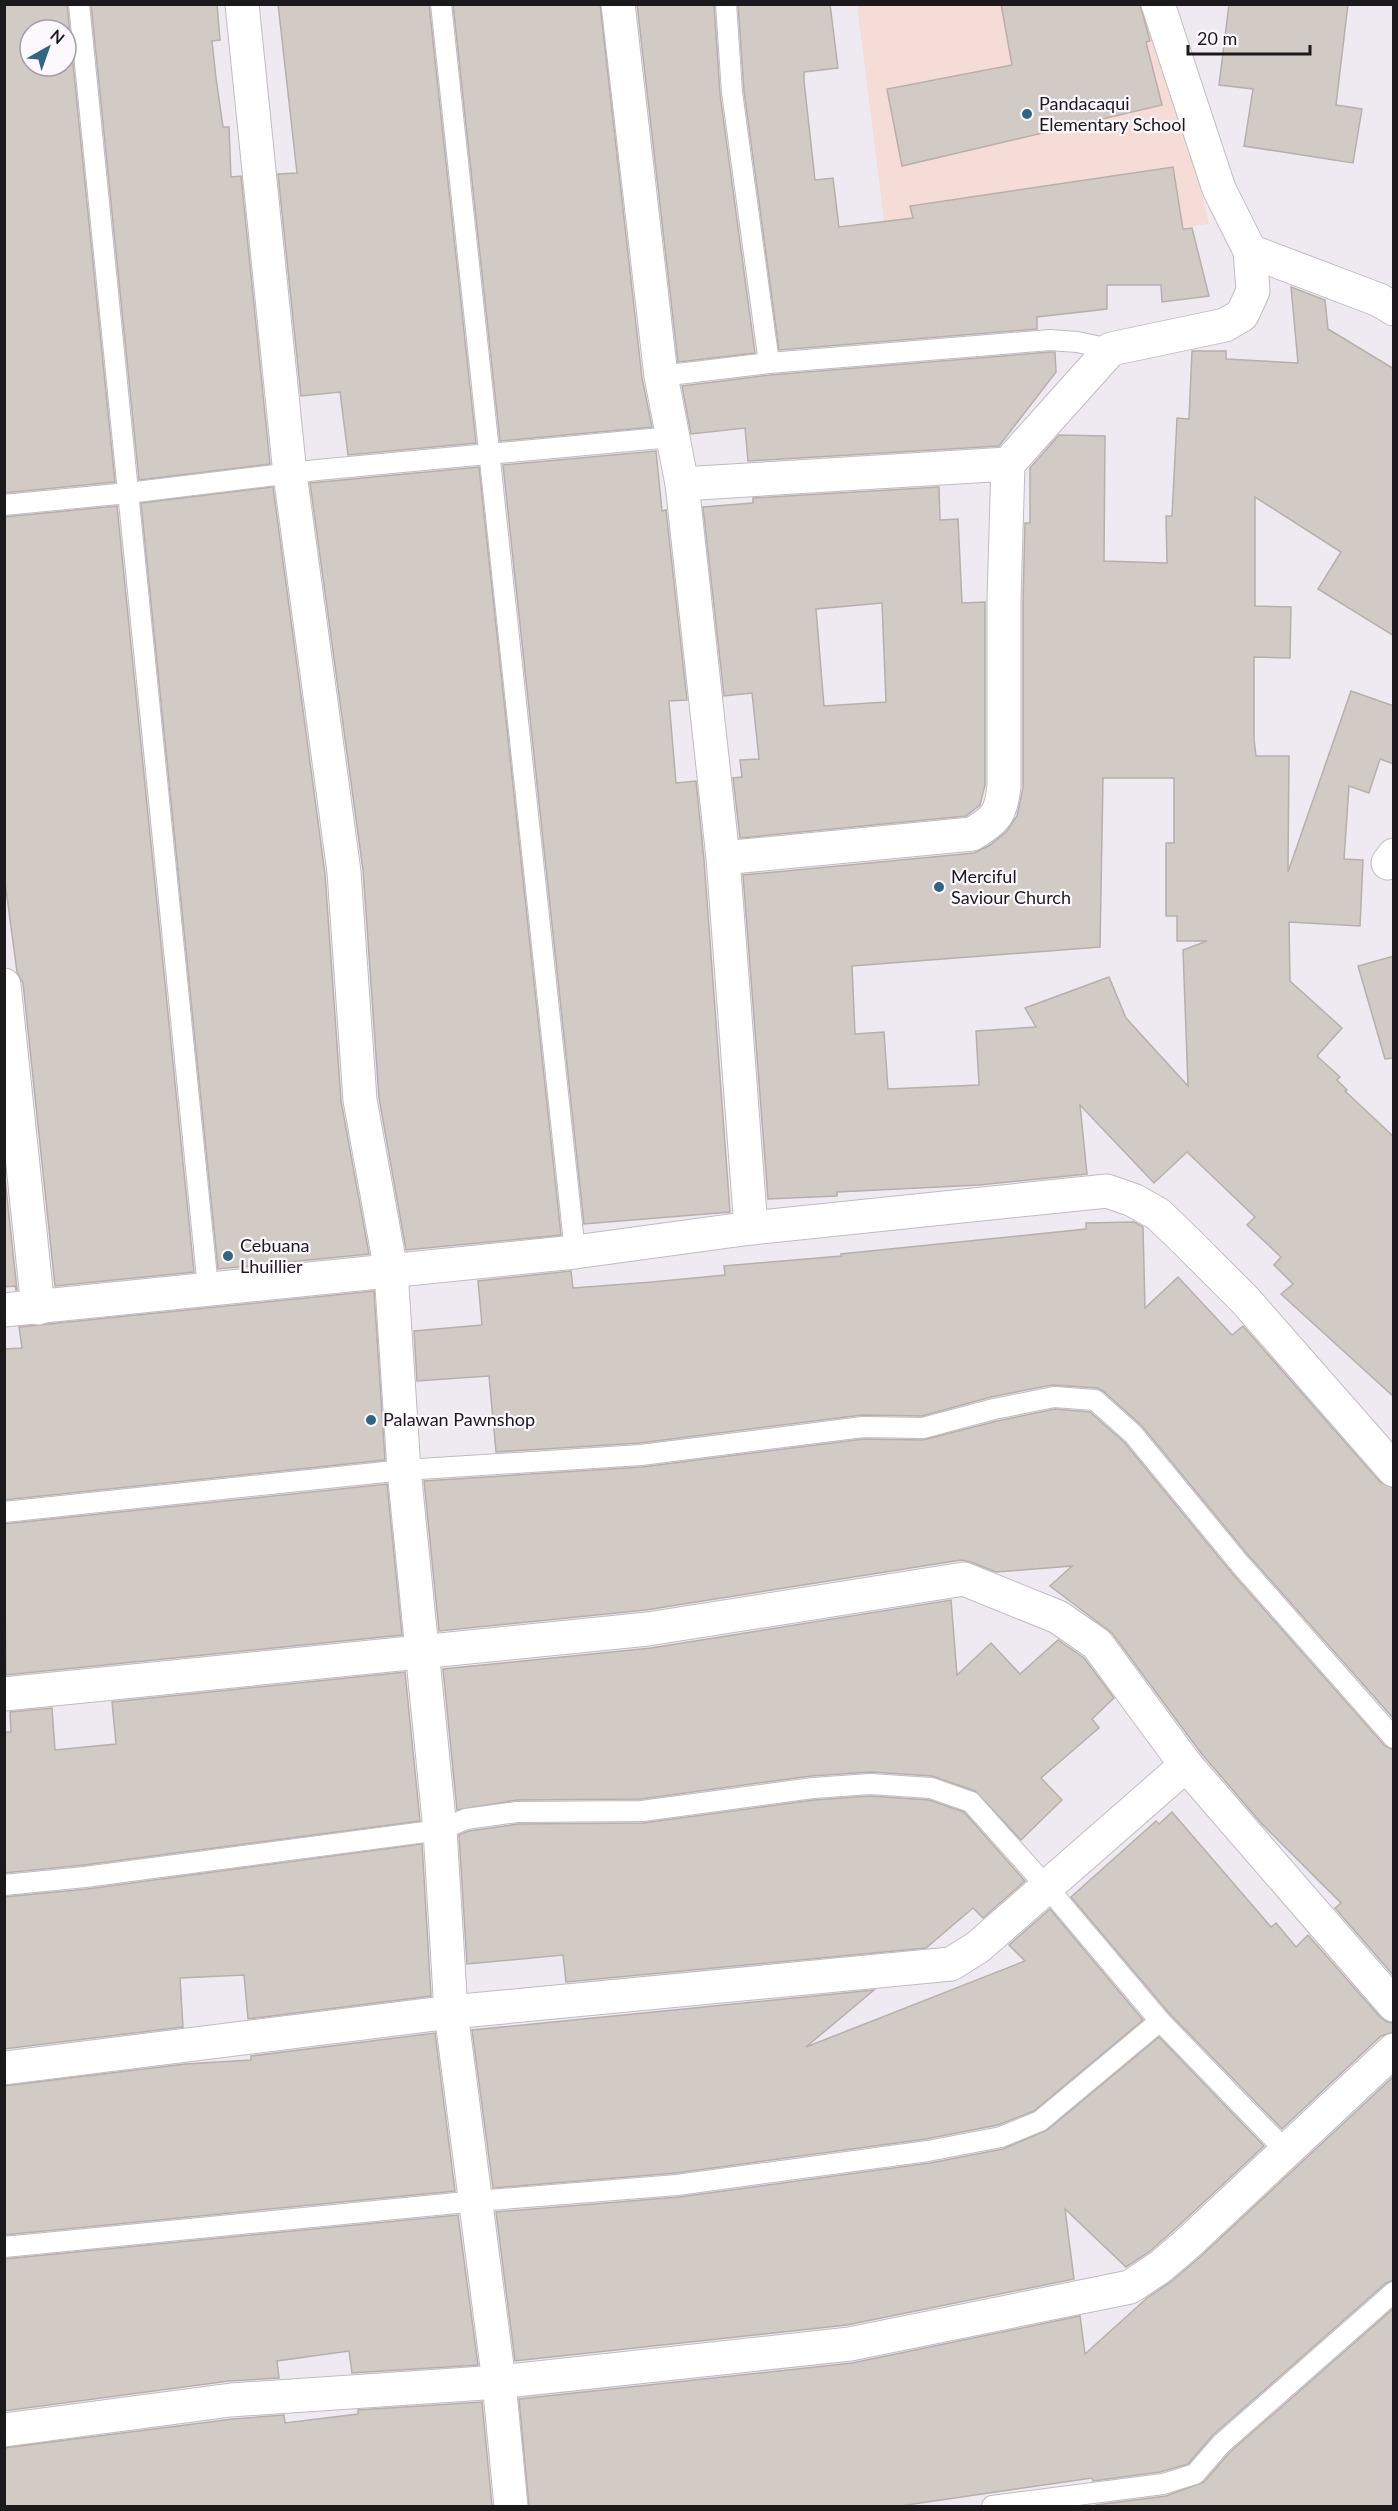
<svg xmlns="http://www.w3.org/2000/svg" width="1398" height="2511" viewBox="0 0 1398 2511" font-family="Lato,sans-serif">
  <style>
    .education { fill: #f6dcd7 }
    .building { fill: #d2cac5; stroke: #b7afaa; stroke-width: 1.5; fill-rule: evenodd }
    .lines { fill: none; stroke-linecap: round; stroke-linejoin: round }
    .service-casing { stroke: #c0bbc2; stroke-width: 22 }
    .minor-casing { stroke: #c0bbc2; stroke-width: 35 }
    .service { stroke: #fff; stroke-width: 20 }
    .minor { stroke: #fff; stroke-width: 33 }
    .poi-dot { fill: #316582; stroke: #fcf8fe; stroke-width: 2 }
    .labels { text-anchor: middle; stroke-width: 4.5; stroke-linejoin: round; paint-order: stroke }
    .poi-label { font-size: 18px; fill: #1b191c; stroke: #fcf8fe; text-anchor: start }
  </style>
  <rect width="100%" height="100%" fill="#efeaf2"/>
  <path class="education" d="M857,5H1157L1209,224L890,270Z"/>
  <g class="building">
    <path d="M4,4H67L115,482L4,493ZM30,30H66V66H30Z"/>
    <path d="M91,4H217L220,40L212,41L216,78L223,127H229L231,177L241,176L270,464L139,480Z"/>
    <path d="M278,4H429L476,443L348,455L340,392L301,396L278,174L297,173Z"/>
    <path d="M453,4H600L642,378L652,427L500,441Z"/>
    <path d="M637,4H714L720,94L755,353L678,362Z"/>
    <path d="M738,4H830L838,68L804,72V81L815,180L833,178L839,227L913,218L910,206L1173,167L1183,229L1192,228L1209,296L1162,302L1161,285H1107V309L1037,317V329L779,350L744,91Z"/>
    <path d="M1001,4H1140L1150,41L1146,42L1162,105L902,166L887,89L1012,65Z"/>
    <path d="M1229,4H1348L1336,105L1362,109L1353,163L1244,146L1253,89L1219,85Z"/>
    <path d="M1291,287L1325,300L1328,329L1394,369V636L1318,589L1341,552L1255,497V606L1291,607L1290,658L1254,657V739L1256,756H1289L1288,872L1351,691L1394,706V764L1380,759L1369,793L1349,786L1344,859L1363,860L1360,926L1289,922L1290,981L1342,1028L1317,1056L1340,1077L1337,1080L1347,1090L1345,1091L1394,1137V1397L1281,1294L1293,1284L1274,1265L1281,1257L1247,1225L1255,1217L1187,1152L1154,1183L1080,1105L1087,1174L979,1185L837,1192V1196L768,1199L743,875L974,853L990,845L1006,832L1017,816L1023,788V601L1025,523H1030V468L1059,435L1105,436L1104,561L1167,563L1166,516H1172L1177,418L1189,419L1192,351H1226V359L1298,363ZM1103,778H1174V843H1166V916H1177V941H1207L1183,950L1188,1086L1126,1018L1109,977L1025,1008L1036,1027L976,1031L979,1085L888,1089L884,1032L855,1034L852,966L1100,947Z"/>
    <path d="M1050,352H1055L1056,372L999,446L748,461L745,428L691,434L682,386L770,375Z"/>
    <path d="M656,451L662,511L666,510L687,700L669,701L676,783L696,781L704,860L730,1212L584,1224L503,465Z"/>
    <path d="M479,467L561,1235L406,1250L379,1098L363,870L310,483Z"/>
    <path d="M273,487L325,874L341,1101L369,1254L218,1269L141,503Z"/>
    <path d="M939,487L940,520L958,519L962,603L985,602V785L980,805L966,816L740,838L733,778L742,777L740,760L759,759L752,693L724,696L703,507L753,503V498ZM882,603L886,702L824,706L816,609Z"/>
    <path d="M117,506L194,1272L55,1286L23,983L17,972L4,874V517Z"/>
    <path d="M1394,956V1058L1385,1059L1358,966Z"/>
    <path d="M4,1169L17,1290H16L15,1286L4,1287Z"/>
    <path d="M1134,1222L1143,1227L1145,1308L1178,1277L1232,1335L1243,1326L1380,1482L1394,1488V1719L1249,1556L1142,1426L1103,1391L1097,1388L1052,1385L991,1397L922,1416L862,1415L640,1443L496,1452L489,1376L417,1381L414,1331L482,1325L478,1281L571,1271L573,1288L652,1282L725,1275L724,1266L841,1256V1254L1086,1229V1223Z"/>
    <path d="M374,1291L385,1460L4,1500V1349L22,1348L19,1327Z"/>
    <path d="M1055,1409L1090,1412L1124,1442L1231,1572L1385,1746L1394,1750V1976L1335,1908L1341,1903L1261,1823L1201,1753L1112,1633L1050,1586L1072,1566L996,1572L971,1562L961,1560L646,1610L439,1631L424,1481L642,1467L864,1439L923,1440L997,1421Z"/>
    <path d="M387,1484L402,1635L6,1675L4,1524Z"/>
    <path d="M951,1600L957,1675L991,1643L1020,1674L1058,1640L1084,1658L1114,1698L1092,1719L1099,1728L1041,1778L1062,1800L1021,1840L975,1791L932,1776L871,1772L811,1776L641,1799L517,1800L457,1810L443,1669L651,1648Z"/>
    <path d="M405,1672L420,1821L84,1865L4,1873V1732H11L10,1712L52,1708L55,1750L116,1744L112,1702Z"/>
    <path d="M870,1796L929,1800L964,1812L1025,1881L983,1918L973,1908L926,1948L566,1982L563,1955L467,1964L459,1835L469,1831L518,1824L643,1823L814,1800Z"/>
    <path d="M1172,1812L1271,1927L1276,1923L1296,1947L1308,1935L1380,2017L1387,2022L1394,2023V2032L1381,2036L1282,2129L1169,2013L1071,1897L1156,1821L1159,1824Z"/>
    <path d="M422,1844L431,1996L248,2019L244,1975L180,1978L183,2027L4,2049V1897L87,1889Z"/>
    <path d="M1050,1909L1143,2020L1034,2111L998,2125L926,2139L676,2173L493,2188L472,2030L874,1990L806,2047L1025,1961L1009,1945Z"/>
    <path d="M435,2033L455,2191L4,2235V2086L185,2064L251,2060V2056Z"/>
    <path d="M1159,2037L1264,2146L1174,2230L1149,2252L1126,2267L1065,2209L1074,2279L847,2325L515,2361L496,2212L679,2197L930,2163L1003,2149L1047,2130Z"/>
    <path d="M1394,2076V2280L1386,2283L1213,2435L1188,2464L1160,2472L1093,2481L1092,2478L900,2506H529L519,2399L852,2363L1080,2316L1085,2354L1147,2298L1172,2281L1199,2258Z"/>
    <path d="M458,2215L478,2365L352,2373L349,2351L277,2361L279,2378L229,2381L4,2411V2259Z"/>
    <path d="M1394,2308V2506H1096V2505L1166,2496L1204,2482L1230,2452Z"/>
    <path d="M482,2402L492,2506H4V2448L233,2419L284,2415L285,2423L358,2414V2410Z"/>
  </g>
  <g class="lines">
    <defs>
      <g id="service">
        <path d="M79,4L208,1288"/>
        <path d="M441,4L575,1252"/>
        <path d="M726,4L732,92L769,363"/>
        <path d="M661,376L769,363L1050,340L1077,342L1111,349"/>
        <path d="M4,505L128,493L317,470L672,437"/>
        <path d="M4,1512L404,1470L641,1455L863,1427L923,1428L994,1409L1054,1397L1095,1400L1133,1434L1240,1564L1394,1738"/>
        <path d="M4,1885L85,1877L440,1830L466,1819L517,1812L642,1811L813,1788L870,1784L931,1788L971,1802L1047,1887L1160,2021L1287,2152"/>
        <path d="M4,2247L477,2201L677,2185L928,2151L1001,2137L1040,2121L1160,2021"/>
        <path d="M992,2506L1163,2484L1195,2474L1221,2444L1394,2292"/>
      </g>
      <g id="minor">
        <path d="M242,4L290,474L344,872L360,1100L391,1271L404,1470L440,1830L451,2012L499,2382L511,2506"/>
        <path d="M618,4L661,376L682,484L723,858L751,1228"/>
        <path d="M1250,251L1379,300L1394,309"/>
        <path d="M682,484L1008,464"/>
        <path d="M723,858L972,834C996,820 1001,814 1004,786V599L1008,464L1111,349L1225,325L1242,315L1253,291L1250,251L1219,189L1158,4"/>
        <path d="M1388,863L1394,855"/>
        <path d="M4,985L38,1308"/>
        <path d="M4,1310L575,1252L751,1228L1107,1191L1133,1200L1158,1214L1186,1241L1245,1300L1394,1470"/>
        <path d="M4,1694L648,1629L964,1579L1058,1617L1097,1644L1186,1765L1394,2005"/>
        <path d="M4,2068L451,2012L951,1964L978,1947L1186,1765"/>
        <path d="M4,2430L231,2400L499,2382L850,2344L1130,2287L1160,2267L1187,2244L1394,2050"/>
      </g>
    </defs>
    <use href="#service" class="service-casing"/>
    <use href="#minor" class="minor-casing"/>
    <use href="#service" class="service"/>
    <use href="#minor" class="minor"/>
  </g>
  <g class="poi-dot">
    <circle cx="1027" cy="114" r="6"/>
    <circle cx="939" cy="887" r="6"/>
    <circle cx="228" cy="1256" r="6"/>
    <circle cx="371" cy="1420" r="6"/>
  </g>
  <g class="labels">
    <g class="poi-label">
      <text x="1039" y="110">Pandacaqui<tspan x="1039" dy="21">Elementary School</tspan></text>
      <text x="951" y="883">Merciful<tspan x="951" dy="21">Saviour Church</tspan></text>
      <text x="240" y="1252">Cebuana<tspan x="240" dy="21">Lhuillier</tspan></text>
      <text x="383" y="1426">Palawan Pawnshop</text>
    </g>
  </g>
  <rect width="1398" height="2511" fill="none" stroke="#1b191c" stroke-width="12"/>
  <g transform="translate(48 48) rotate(40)"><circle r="28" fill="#fcf8fe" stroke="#a29fa4" stroke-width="1.5"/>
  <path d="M0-4.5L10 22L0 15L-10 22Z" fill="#316582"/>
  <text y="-9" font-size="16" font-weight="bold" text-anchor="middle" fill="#1b191c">N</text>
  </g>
  <path d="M1188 45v9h122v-9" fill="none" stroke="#1b191c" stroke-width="3"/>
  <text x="1197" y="45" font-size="18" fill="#1b191c" stroke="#fcf8fe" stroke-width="4.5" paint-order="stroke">20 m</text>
</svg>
